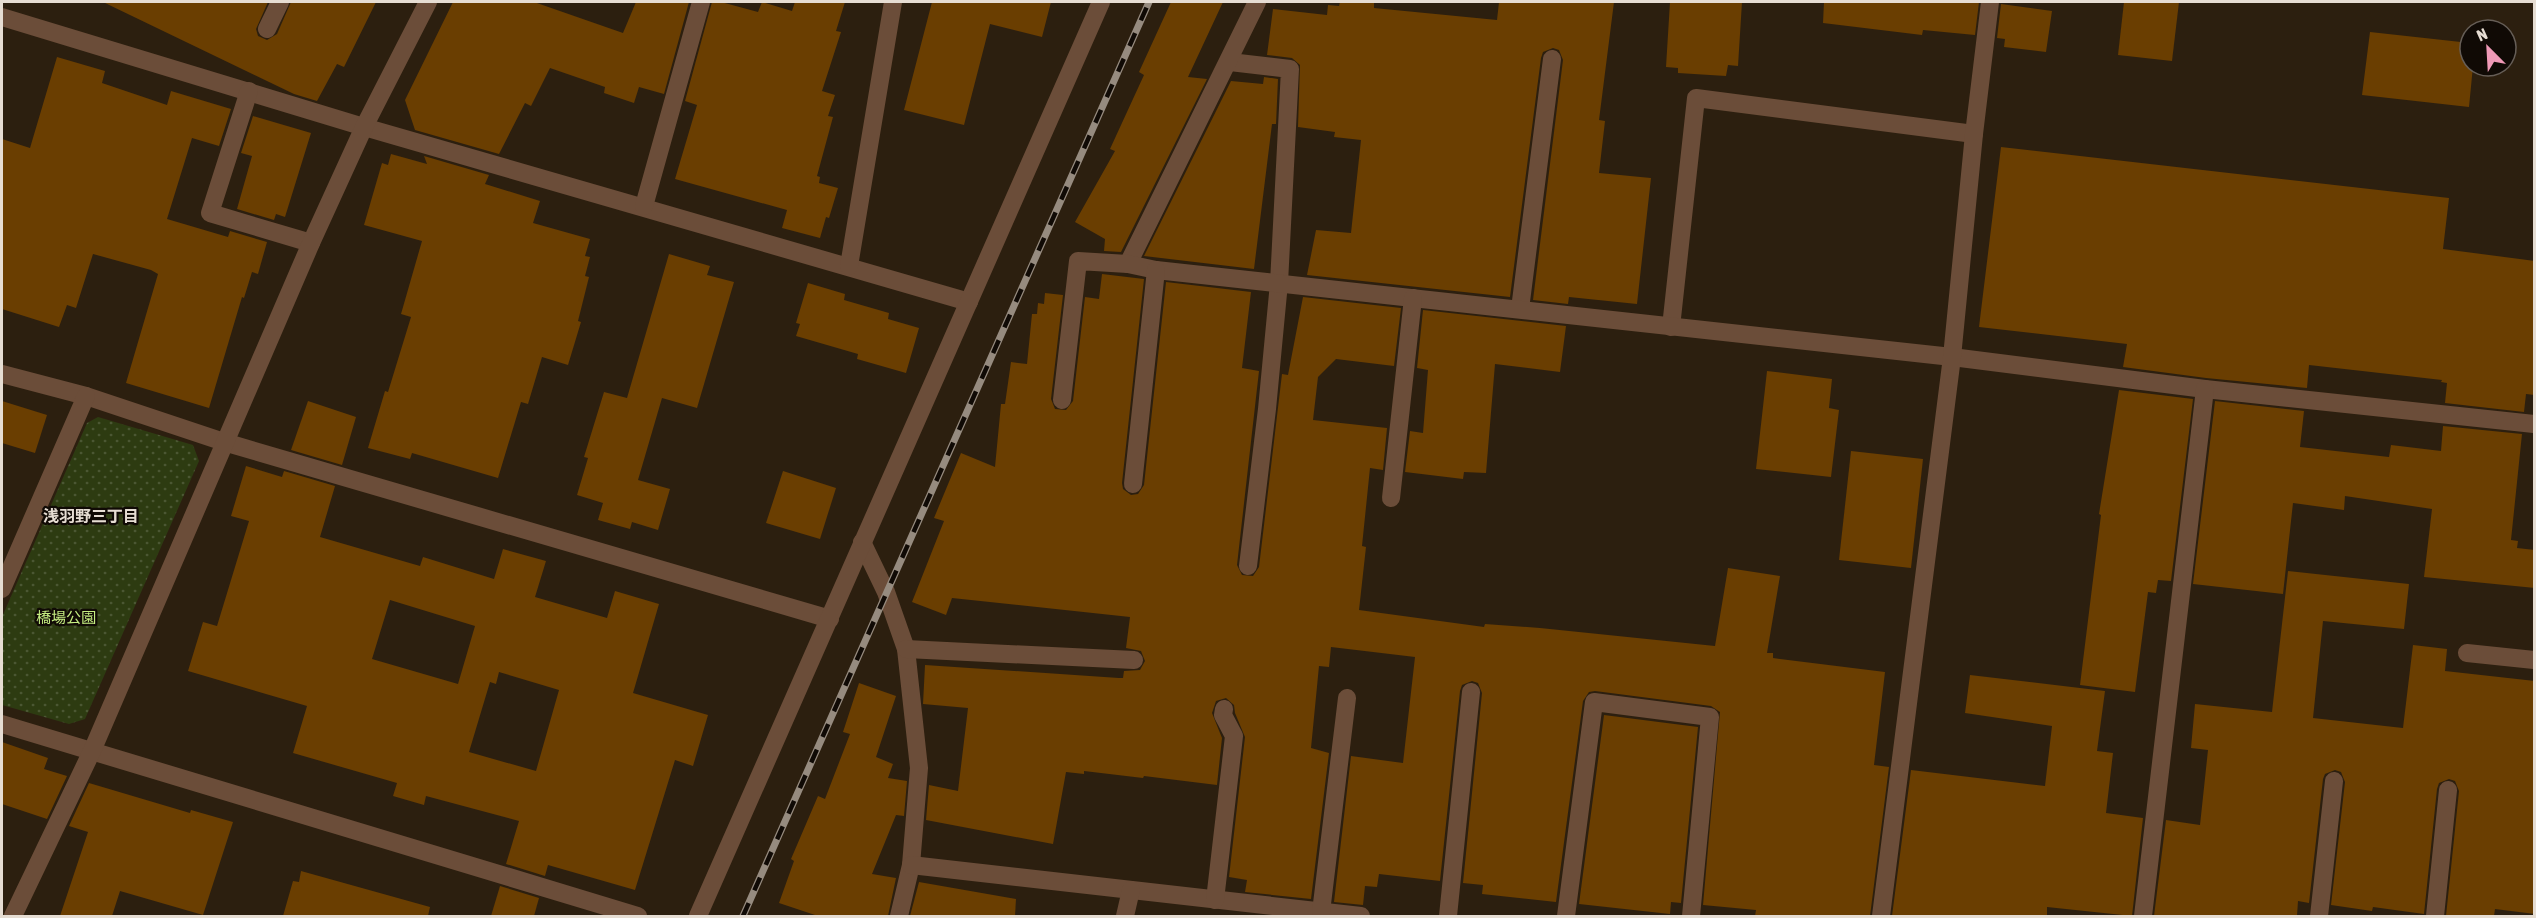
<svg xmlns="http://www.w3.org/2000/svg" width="2536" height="918" viewBox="0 0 2536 918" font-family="'Asap Condensed','Noto Sans JP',sans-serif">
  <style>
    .green { fill: url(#green-dots) }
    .building { fill: #6a3e01; fill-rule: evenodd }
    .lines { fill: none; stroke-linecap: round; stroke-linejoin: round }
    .minor { stroke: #6b4d39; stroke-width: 18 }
    .rail-casing { stroke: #968b7f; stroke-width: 7 }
    .rail { stroke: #100a05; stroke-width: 4.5; stroke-dasharray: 14; stroke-linecap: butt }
    .labels { text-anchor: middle; stroke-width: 4.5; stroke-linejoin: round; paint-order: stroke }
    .park-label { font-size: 15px; fill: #c5ed81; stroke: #100a05 }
    .neighbourhood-label { font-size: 16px; font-weight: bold; fill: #e6ddd3; stroke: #100a05 }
  </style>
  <defs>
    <pattern id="green-dots" width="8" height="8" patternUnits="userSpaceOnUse" patternTransform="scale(1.5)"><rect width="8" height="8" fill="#2d3b11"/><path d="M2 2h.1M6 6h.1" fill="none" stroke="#4b5733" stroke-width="1.8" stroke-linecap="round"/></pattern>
  </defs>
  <rect width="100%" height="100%" fill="#2c1f0f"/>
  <path class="green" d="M98,417L193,445L199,461L85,719L69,724L2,705V617L87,423Z"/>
  <g class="building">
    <path d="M103,2H268L256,29L258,36L267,40L277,34L291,2H376L344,67L337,64L317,101L294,94Z"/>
    <path d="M453,2H534L623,33L636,2H689L664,94L639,87L634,103L604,93L605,87L550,68L531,106L525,103L499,154L415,130L405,100Z"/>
    <path d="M712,2H721L758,12L762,2L792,11L795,2H845L836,31L841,32L822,91L835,95L828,116L833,117L817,176L820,177L819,183L838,188L829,218L826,217L820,238L782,228L787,210L675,179L697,105L685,101Z"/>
    <path d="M932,2H1051L1042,37L990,24L964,125L904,110Z"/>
    <path d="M1171,2H1223L1188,77L1207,79L1121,252L1104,251L1105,239L1075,222L1115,151L1110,149L1144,75L1139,72Z"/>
    <path d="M1340,2H1374V8L1497,20L1499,2H1614L1599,120L1605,121L1599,173L1651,178L1637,304L1569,297L1568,304L1533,300L1563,60L1559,50L1553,48L1543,52L1541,58L1510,297L1307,275L1316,230L1351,233L1361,140L1334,137L1335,132L1298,127L1300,65L1292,58L1267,55L1273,9L1327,15L1328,5L1339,6Z"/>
    <path d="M1670,2H1742L1738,66L1728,65L1726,76L1678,73V68L1666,67Z"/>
    <path d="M1824,2H1979L1975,35L1923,30L1922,35L1823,23Z"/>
    <path d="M2124,2H2179L2172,61L2118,55Z"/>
    <path d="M2001,4L2052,11L2046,52L2004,47L2005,39L1997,38Z"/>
    <path d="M2370,32L2470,43V66H2473L2469,107L2362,95Z"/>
    <path d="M57,57L105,71L102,83L167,105L171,91L231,109L219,146L192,138L167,219L228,237L230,231L267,242L258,274L252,272L244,298L242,297L209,408L126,383L158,274L151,270L93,254L76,308L67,305L59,327L2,309V139L30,148Z"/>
    <path d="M1264,77L1278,79L1276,124H1272L1254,269L1144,256L1231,81L1263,84Z"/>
    <path d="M253,116L311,133L285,217L276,214L274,220L237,209L252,156L241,153Z"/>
    <path d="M2001,147L2449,198L2443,249L2535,261V395L2526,394L2524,412L2445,403L2447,383L2441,382L2442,380L2309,365L2307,388L2206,378L2123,367L2127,344L1979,327Z"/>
    <path d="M391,154L427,164L424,156L489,175L485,184L540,201L533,223L590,239L585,256L590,257L585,276L589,277L578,321L581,322L568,365L542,357L528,404L521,402L498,478L412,453L410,459L368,448L385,391L388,392L411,317L401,314L422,241L364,225L382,163L388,165Z"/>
    <path d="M669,254L710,266L707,275L734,282L697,408L662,398L638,480L670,489L658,530L632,522L630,529L598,520L603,503L577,495L588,458L584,457L604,392L627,398Z"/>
    <path d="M1102,274L1144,279L1122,483L1123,489L1131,495L1138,494L1144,485L1166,282L1251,292L1242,368L1259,371L1237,565L1242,575L1253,576L1259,567L1282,374L1288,375L1303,297L1401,308L1394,366L1336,359L1318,377L1313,420L1387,428L1383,470L1370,468L1362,546L1366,547L1359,610L1484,627L1485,624L1540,628L1715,646L1728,568L1780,576L1767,653H1773V658L1885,672L1874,765L1889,767L1870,916H1755L1756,910L1703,905L1720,712L1711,706L1595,691L1589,692L1583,701L1556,902L1482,894L1483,885L1463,883L1482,693L1478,683L1472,681L1462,685L1460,691L1440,881L1379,874L1377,887L1365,886L1363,905L1334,902L1351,756L1403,763L1415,657L1331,647L1329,667L1319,666L1311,748L1329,753L1311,899L1245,892L1247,880L1229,877L1245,737L1235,713L1234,705L1226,698L1216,701L1212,713L1222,738L1217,785L1144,776L1143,778L1084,771V774L1066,772L1053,844L926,820L929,785L958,791L968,708L923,704L925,665L1119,678H1123L1124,671L1140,670L1145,661L1141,651L1126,648L1130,617L952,598L946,615L912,602L944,521L934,518L961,453L995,467L1001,404H1005L1011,362L1027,364L1032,314H1037L1038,303L1044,304L1045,293L1063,295L1051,399L1055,409L1066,410L1073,401L1085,297L1099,299Z"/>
    <path d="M808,283L845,294L844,300L889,313L888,319L919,328L906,373L857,359L858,354L796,336L800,324L796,323Z"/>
    <path d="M1423,310L1566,326L1560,372L1495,364L1486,473L1464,472L1463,479L1405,472L1410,431L1423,433L1428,370L1417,368Z"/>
    <path d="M1767,371L1832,379L1829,408L1839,410L1831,477L1756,469Z"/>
    <path d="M2119,390L2193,399L2171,581L2158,580L2156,593L2148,592L2135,692L2080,685L2101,515L2099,514Z"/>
    <path d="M2,401L47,415L35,453L2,443Z"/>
    <path d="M308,401L356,417L342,465L291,450Z"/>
    <path d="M2215,401L2304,411L2300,447L2389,457L2391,445L2441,451L2443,426L2522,434L2511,540L2518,541L2517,548L2535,550V588L2424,577L2432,509L2345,496L2344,510L2293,503L2283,594L2193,584Z"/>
    <path d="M1851,451L1923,459L1911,568L1839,560Z"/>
    <path d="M246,466L282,477L284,471L335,486L320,537L420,566L423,557L494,579L503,549L546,561L535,597L607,618L615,591L659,604L633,693L708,715L693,766L675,760L635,890L548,865L545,876L506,864L519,821L426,796L424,805L393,796L397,783L293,753L307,706L188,671L203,622L217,626L249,521L231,516ZM390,600L475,626L458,684L372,659ZM499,672L559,690L536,771L469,752L490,682L496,684Z"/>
    <path d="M783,471L836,488L820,539L766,523Z"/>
    <path d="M2288,571L2409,584L2404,629L2323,621L2313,718L2403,728L2413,645L2447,649L2445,671L2535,681V914L2495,909L2494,916H2446L2459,791L2455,781L2449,779L2439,783L2437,789L2424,914L2373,907L2372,911L2331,905L2345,782L2341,772L2335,770L2325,774L2323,779L2309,903L2298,901L2297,916H2154L2166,820L2200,825L2208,750L2191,748L2195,704L2272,712Z"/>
    <path d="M1970,675L2105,691L2097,751L2113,753L2106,813L2143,818L2132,916L2047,907V916H1892L1911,770L2045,786L2052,726L1965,713Z"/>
    <path d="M859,683L896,696L876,757L893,764L888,778L907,781L904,816L896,815L872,874L896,878L888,916H818L779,903L794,861L791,859L818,796L825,799L850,734L843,732Z"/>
    <path d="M1604,715L1698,727L1681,903L1671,902L1670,914L1579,904Z"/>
    <path d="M2,742L48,758L44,769L67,776L47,819L2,804Z"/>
    <path d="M89,783L190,813L191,810L233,822L203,915L120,891L112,916H60L88,832L69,826Z"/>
    <path d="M301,871L430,907L428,916H283L293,881L299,882Z"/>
    <path d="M919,882L1016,899L1015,916H910Z"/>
    <path d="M500,886L539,898L534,916H491Z"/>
  </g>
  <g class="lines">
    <g class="minor">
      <path d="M2,17L364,127L969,302"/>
      <path d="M267,29L280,2"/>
      <path d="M1230,62L1290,69L1279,283L1267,409L1248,566"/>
      <path d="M249,91L210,213L311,243"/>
      <path d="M644,206L701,2"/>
      <path d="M1128,264L1257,2"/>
      <path d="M849,266L893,2"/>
      <path d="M1520,309L1552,59"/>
      <path d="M1671,327L1696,98L1974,134"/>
      <path d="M2,374L86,396L224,442L830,619"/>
      <path d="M1062,400L1078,261L1128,264L1156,270L1952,357L2205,389L2534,424"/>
      <path d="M1133,484L1156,270"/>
      <path d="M1391,498L1413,298"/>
      <path d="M862,542L886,592L906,649L919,768L911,865L899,916"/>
      <path d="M2,589L86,396"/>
      <path d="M906,649L1134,660"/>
      <path d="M2467,653L2534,660"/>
      <path d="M2,724L638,916"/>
      <path d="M911,865L1361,916"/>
      <path d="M1215,900L1234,736L1223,715L1224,709"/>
      <path d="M1321,912L1347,698"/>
      <path d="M13,916L92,751L311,243L364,127L428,2"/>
      <path d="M698,916L1101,2"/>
      <path d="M1125,916L1131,890"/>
      <path d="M1448,916L1471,692"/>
      <path d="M1566,916L1594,702L1710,717L1691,916"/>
      <path d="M1881,916L1952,357L1974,134L1990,2"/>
      <path d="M2143,916L2205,389"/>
      <path d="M2319,916L2334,781"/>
      <path d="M2435,916L2448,790"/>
    </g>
    <defs>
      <path id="rail" d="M743,916L1149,2"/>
    </defs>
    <use href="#rail" class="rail-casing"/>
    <use href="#rail" class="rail"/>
  </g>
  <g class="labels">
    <g class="park-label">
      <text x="66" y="623">橋場公園</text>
    </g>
    <g class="neighbourhood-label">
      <text x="91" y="522">浅羽野三丁目</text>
    </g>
  </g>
  <rect width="2536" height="918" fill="none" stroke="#e6ddd3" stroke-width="6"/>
  <g transform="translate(2488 48) rotate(336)"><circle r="28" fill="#100a05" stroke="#665e57" stroke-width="1.5"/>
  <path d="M0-4.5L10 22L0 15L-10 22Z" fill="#f09ab7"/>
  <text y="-9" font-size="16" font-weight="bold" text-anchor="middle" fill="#e6ddd3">N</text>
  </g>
</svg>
